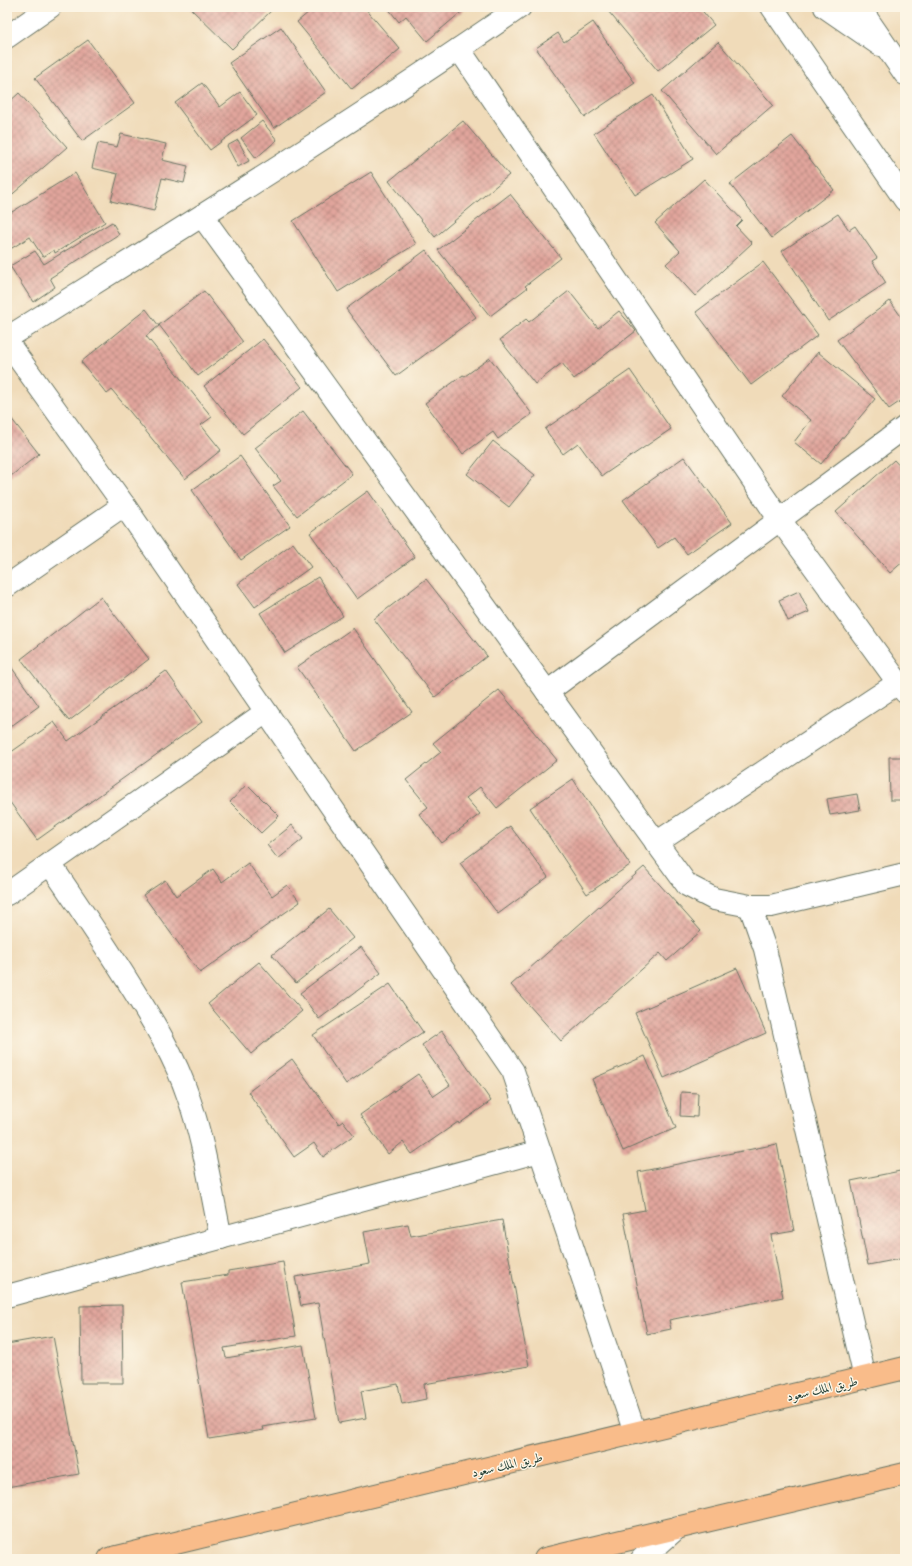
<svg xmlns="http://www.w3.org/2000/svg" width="912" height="1566" viewBox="0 0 912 1566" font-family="'IM FELL French Canon',Amiri,serif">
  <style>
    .building { fill: url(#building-cross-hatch) }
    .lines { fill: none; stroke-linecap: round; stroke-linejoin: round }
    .minor-casing { stroke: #687463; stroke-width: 24 }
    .major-casing { stroke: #687463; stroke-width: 24 }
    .minor { stroke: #fff; stroke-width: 22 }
    .major { stroke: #f9bc8a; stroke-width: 22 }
    .labels { text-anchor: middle; stroke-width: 3; stroke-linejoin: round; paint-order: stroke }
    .street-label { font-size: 13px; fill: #1f3d34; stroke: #fcf5e5 }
  </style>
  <defs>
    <pattern id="building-cross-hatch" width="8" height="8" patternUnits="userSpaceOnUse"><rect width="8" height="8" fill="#e1a59c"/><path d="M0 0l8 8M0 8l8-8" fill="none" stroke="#b68880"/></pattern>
  </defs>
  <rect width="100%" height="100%" fill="#fcf5e5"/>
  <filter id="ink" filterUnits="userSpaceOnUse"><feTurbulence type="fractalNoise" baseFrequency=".025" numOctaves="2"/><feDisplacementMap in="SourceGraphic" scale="8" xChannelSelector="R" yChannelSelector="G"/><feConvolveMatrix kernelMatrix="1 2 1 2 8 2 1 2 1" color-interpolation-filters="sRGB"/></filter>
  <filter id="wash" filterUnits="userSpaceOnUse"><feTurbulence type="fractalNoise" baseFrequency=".012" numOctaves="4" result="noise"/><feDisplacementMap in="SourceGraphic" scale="16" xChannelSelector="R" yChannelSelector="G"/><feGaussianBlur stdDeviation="0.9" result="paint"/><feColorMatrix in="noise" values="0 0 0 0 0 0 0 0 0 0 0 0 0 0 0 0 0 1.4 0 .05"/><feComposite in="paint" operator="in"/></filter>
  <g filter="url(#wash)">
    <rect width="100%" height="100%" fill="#f0dbb9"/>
    <g id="blocks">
      <g class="building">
        <path d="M189,7H275L232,49Z"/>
        <path d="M315,7H364L400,49L352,89L297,22Z"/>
        <path d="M387,7H467L427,41L406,16L399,22Z"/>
        <path d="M612,7H699L714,25L658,71L608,11Z"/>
        <path d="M593,22L635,83L585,117L536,48L558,33L564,42Z"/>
        <path d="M281,27L326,92L274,128L229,63Z"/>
        <path d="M88,40L135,103L82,141L35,78Z"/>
        <path d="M718,42L773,105L716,154L662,91Z"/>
        <path d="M202,83L220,107L240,92L257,115L210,150L175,103Z"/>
        <path d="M19,93L67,147L7,199V104Z"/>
        <path d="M653,95L693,159L635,195L594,133Z"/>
        <path d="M262,121L277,140L256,158L241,138Z"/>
        <path d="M463,121L509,175L435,237L389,181Z"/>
        <path d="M121,134L166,144L162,160L188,166L184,183L162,178L154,211L111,201L118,174L92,168L98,143L117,147Z"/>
        <path d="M792,136L834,190L772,238L730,184Z"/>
        <path d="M238,140L249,161L238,167L227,146Z"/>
        <path d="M371,172L416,244L338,292L293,221Z"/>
        <path d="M75,173L105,222L55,253L54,250L43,257L30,237L7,251V215Z"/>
        <path d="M704,179L742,220L736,226L752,243L695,296L666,264L680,251L655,223Z"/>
        <path d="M510,194L561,258L525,286L527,288L490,316L438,250Z"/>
        <path d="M838,214L849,230L855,226L877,258L872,261L886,283L828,321L782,251Z"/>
        <path d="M112,222L119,234L50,278L55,287L33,302L10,266L35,251L44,264Z"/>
        <path d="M426,250L476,317L396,376L346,309Z"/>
        <path d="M763,262L818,335L751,385L696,312Z"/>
        <path d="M204,291L243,342L198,376L159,325Z"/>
        <path d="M569,291L598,328L619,311L636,331L574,379L562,363L535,384L500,340L526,319L529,322Z"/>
        <path d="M890,301L905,322V398L889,409L837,340Z"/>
        <path d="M146,309L159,326L146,336L212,417L201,425L221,450L185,479L112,390L107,394L81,362Z"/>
        <path d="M263,339L302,387L243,434L204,386Z"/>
        <path d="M818,352L875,399L821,464L794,442L811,420L782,396Z"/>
        <path d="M490,358L532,414L498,439L493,432L463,454L425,403L463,375L465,376Z"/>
        <path d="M630,370L671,429L602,476L578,443L563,454L545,429Z"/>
        <path d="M303,411L352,474L297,516L273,486L281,481L255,448Z"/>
        <path d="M7,413L39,454L7,479Z"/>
        <path d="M493,441L535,475L509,507L467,474Z"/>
        <path d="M240,456L290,526L241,560L192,490Z"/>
        <path d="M684,457L732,523L687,554L674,537L658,548L623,500Z"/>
        <path d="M894,460L905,472V560L890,573L836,512Z"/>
        <path d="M368,491L415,557L357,599L310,533Z"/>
        <path d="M293,543L311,567L255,607L238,584Z"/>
        <path d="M318,577L343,616L285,653L260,613Z"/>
        <path d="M426,579L487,656L435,697L374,619Z"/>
        <path d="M799,591L809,612L788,621L779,600Z"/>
        <path d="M101,597L149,659L69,721L21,659Z"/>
        <path d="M353,628L412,712L356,751L297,667Z"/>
        <path d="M7,661L39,706L7,729Z"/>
        <path d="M166,671L202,722L37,840L7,798V755L54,722L68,741Z"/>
        <path d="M499,690L557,760L497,808L480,787L466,798L480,814L442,843L419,814L428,807L406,780L441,752L433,743Z"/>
        <path d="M889,757H905V800H890Z"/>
        <path d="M573,779L630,865L587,894L530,808Z"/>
        <path d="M247,784L279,816L261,833L230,802Z"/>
        <path d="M857,794L860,810L830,815L827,799Z"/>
        <path d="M292,825L303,839L278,859L267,845Z"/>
        <path d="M510,826L548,877L498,914L460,863Z"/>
        <path d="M248,863L272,896L287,885L300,902L200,973L143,895L165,880L176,896L213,869L222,882Z"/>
        <path d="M644,867L701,931L667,961L660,953L561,1041L511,985Z"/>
        <path d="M329,909L353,938L296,983L272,955Z"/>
        <path d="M361,947L381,973L319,1019L300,993Z"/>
        <path d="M259,962L302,1011L251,1054L208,1004Z"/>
        <path d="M737,968L766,1033L664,1078L635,1013Z"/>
        <path d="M390,984L423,1032L346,1084L313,1035Z"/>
        <path d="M442,1031L491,1101L459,1124L458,1122L412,1154L403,1142L388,1154L360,1115L418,1074L434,1096L450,1085L422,1045Z"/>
        <path d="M645,1056L676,1128L623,1151L592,1079Z"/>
        <path d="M292,1059L339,1124L343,1121L354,1135L323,1157L314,1143L294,1157L248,1092Z"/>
        <path d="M681,1092L698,1093L697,1117L680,1116Z"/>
        <path d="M777,1144L794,1231L771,1235L783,1297L669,1320L671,1329L647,1334L623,1214L645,1210L638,1172Z"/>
        <path d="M905,1170V1258L868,1265L851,1181Z"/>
        <path d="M502,1220L529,1366L424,1384L426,1399L402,1404L398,1384L361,1391L366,1418L339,1423L318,1303L301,1306L295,1277L370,1264L364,1232L408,1224L411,1236Z"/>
        <path d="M283,1262L296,1336L224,1348L226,1358L303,1345L316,1418L263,1427L264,1430L209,1439L182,1282L228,1275V1271Z"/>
        <path d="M122,1305L123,1383H81L80,1306Z"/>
        <path d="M53,1336L79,1474L7,1487V1344Z"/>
      </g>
    </g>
  </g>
  <g filter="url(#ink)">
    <use href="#blocks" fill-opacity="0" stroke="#687463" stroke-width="1"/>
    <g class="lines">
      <defs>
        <g id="minor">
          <path d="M772,7L905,200"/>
          <path d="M825,7L880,45"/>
          <path d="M859,7L905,74"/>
          <path d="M7,37L50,7"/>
          <path d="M459,49L780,520L905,692"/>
          <path d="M202,216L687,885L714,899L750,906H771L905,874"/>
          <path d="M7,338C179,230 353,123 520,7"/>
          <path d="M7,342L124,505L513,1071L635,1433"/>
          <path d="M7,586L124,505"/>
          <path d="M547,692L905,427"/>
          <path d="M656,843L898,683"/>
          <path d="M50,864C78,905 106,946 132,988C154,1023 175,1057 188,1096C204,1141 211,1191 221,1238"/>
          <path d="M7,894L266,712"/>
          <path d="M750,906L765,949L865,1378"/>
          <path d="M7,1296L540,1151"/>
          <path d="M642,1559L678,1527"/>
        </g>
        <g id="major">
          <path d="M109,1559L905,1368"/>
          <path d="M545,1559L905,1474"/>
        </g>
      </defs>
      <use href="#minor" class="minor-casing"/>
      <use href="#major" class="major-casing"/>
      <use href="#minor" class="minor"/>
      <use href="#major" class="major"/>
    </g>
  </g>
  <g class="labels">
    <g class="street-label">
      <text transform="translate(822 1388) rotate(-13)" y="5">طريق الملك سعود</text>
      <text transform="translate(507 1464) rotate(-13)" y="5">طريق الملك سعود</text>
    </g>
  </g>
  <rect width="912" height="1566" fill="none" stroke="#fcf5e5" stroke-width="24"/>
</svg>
